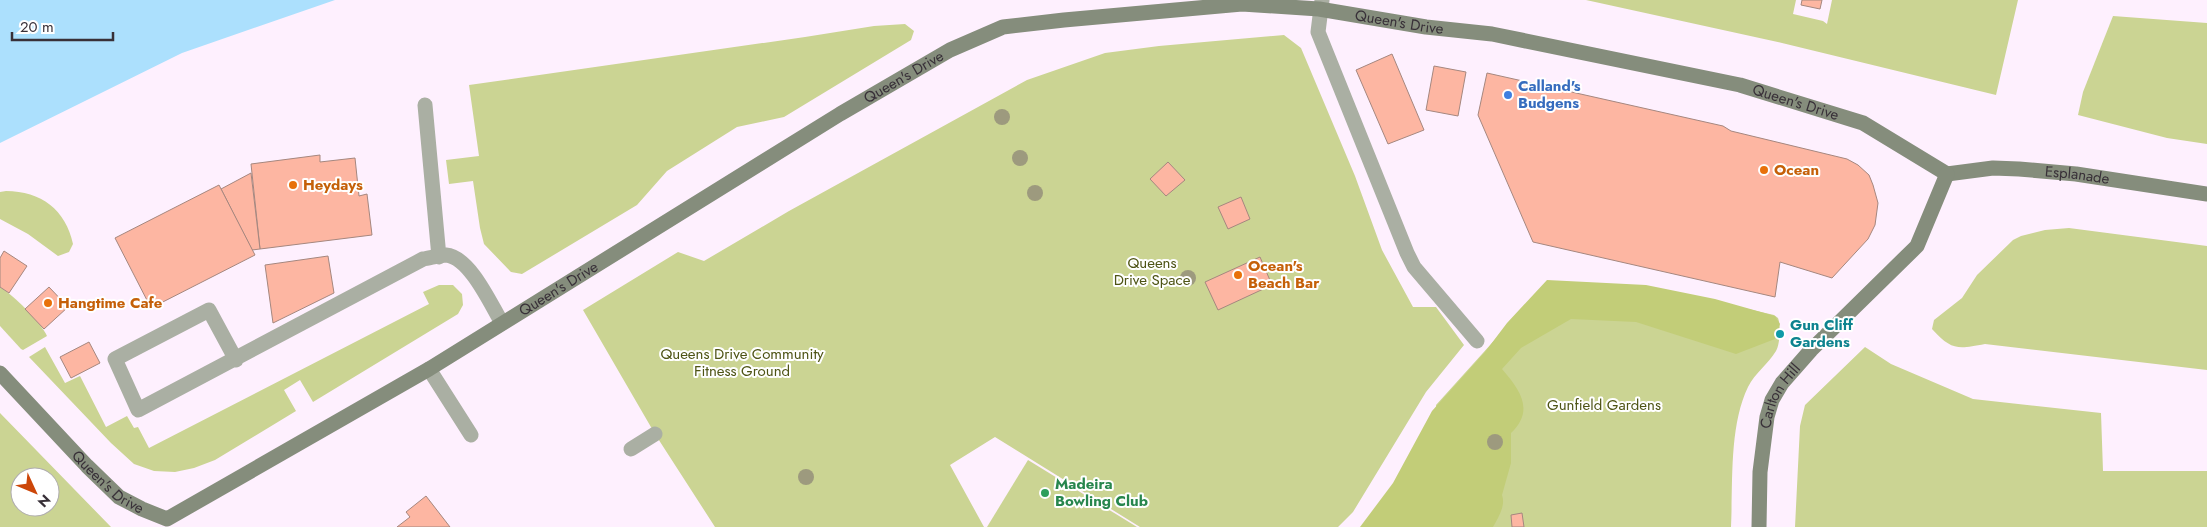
<svg xmlns="http://www.w3.org/2000/svg" width="2207" height="527" viewBox="0 0 2207 527" font-family="Jost,sans-serif">
  <style>
    .green { fill: #cbd493; fill-rule: evenodd }
    .forest { fill: #c2cd78 }
    .water { fill: #ace0fd }
    .building { fill: #fdb6a2; stroke: #a5877f }
    .lines { fill: none; stroke-linecap: round; stroke-linejoin: round }
    .lane { stroke: #aaafa3; stroke-width: 15 }
    .secondary { stroke: #858d7c; stroke-width: 15 }
    .tree { fill: #9d9a7e }
    .shop-dot { fill: #3f7fe0; stroke: #fff; stroke-width: 2 }
    .food-dot { fill: #e8710a; stroke: #fff; stroke-width: 2 }
    .culture-dot { fill: #0f9aa8; stroke: #fff; stroke-width: 2 }
    .leisure-dot { fill: #2e9e5b; stroke: #fff; stroke-width: 2 }
    .labels { text-anchor: middle; stroke-width: 4; stroke-linejoin: round; paint-order: stroke }
    .street-label { font-size: 15px; fill: #383038; stroke: #fff }
    .shop-label { font-size: 15px; font-weight: bold; fill: #366cbe; stroke: #fff; text-anchor: start }
    .food-label { font-size: 15px; font-weight: bold; fill: #c56008; stroke: #fff; text-anchor: start }
    .park-label { font-size: 15px; fill: #4e5415; stroke: #fff }
    .culture-label { font-size: 15px; font-weight: bold; fill: #0d838f; stroke: #fff; text-anchor: start }
    .leisure-label { font-size: 15px; font-weight: bold; fill: #27864d; stroke: #fff; text-anchor: start }
  </style>
  <rect width="100%" height="100%" fill="#fef0fe"/>
  <g class="green">
    <path d="M1586,0H1796L1793,14L1823,21L1827,24L1832,0H2018L1996,95L1782,43Z"/>
    <path d="M2113,16L2207,23V144L2167,138L2078,115L2083,92Z"/>
    <path d="M905,24L914,31L911,40L784,117L737,127L667,171L637,205L522,274L511,272L484,244L480,228L473,181L449,184L446,160L479,156L469,85L805,37L874,26Z"/>
    <path d="M1284,35L1301,48L1355,176L1382,250L1413,307H1436L1464,345L1426,392L1353,512L1338,527H1140L995,437L950,465L984,527H715L655,434L583,310L678,252L704,261L789,211L1027,80L1105,53L1159,46Z"/>
    <path d="M6,191C41,191 66,210 73,244L69,252L58,256L28,234L0,219V192Z"/>
    <path d="M2069,228L2207,246V370L1985,344C1958,349 1952,351 1932,329L1934,320L1962,298L1977,275L2013,240L2021,236L2045,230Z"/>
    <path d="M1548,281L1679,293L1774,315L1778,318C1781,325 1780,344 1776,351C1768,364 1755,373 1748,387C1729,426 1733,484 1731,527H1418L1444,460L1436,405Z"/>
    <path d="M439,285H453L462,294L463,305L458,314L313,402L300,380L284,390L296,411L215,460L194,468L175,472L154,471L134,464L111,443L29,357L45,347L65,383L80,376L106,427L127,416L134,428L138,427L149,448L429,304L423,292Z"/>
    <path d="M0,287C14,296 40,321 47,336L23,350L21,349L0,326Z"/>
    <path d="M1865,347L1891,364L1973,399L2101,413L2103,471H2207V527H1795L1800,426L1805,405Z"/>
    <path d="M0,413L111,527H0ZM20,477H50V507H20Z"/>
    <path d="M1028,460L1137,527H987Z"/>
  </g>
  <path class="forest" d="M1547,280L1646,285L1715,299L1775,316L1780,324L1775,339L1736,354L1636,322L1571,319L1521,348L1502,369C1520,390 1535,410 1511,433V463L1502,495C1506,506 1498,518 1493,527H1360L1393,483L1432,411L1485,352L1507,323Z"/>
  <path class="water" d="M0,0H335L182,53L0,143Z"/>
  <g class="building">
    <path d="M1802,0H1822L1820,9L1801,5Z"/>
    <path d="M1392,54L1424,130L1388,144L1356,70Z"/>
    <path d="M1434,66L1466,72L1458,116L1426,110Z"/>
    <path d="M1487,73L1723,126L1731,131L1847,159L1858,165L1869,175L1873,185L1878,203L1875,225L1868,239L1832,278L1780,262L1775,297L1533,242L1478,115Z"/>
    <path d="M320,155V162L355,158L359,196L367,194L372,235L260,249L251,164Z"/>
    <path d="M1168,162L1185,180L1166,196L1150,179Z"/>
    <path d="M251,173L260,249L252,250L221,189Z"/>
    <path d="M219,185L255,255L151,308L115,238Z"/>
    <path d="M1241,197L1250,219L1228,229L1218,207Z"/>
    <path d="M4,251L27,266L9,293L0,287V258Z"/>
    <path d="M328,256L334,293L273,323L265,265Z"/>
    <path d="M1260,257L1272,285L1218,310L1205,282Z"/>
    <path d="M49,287L68,307L44,329L25,309Z"/>
    <path d="M89,342L100,363L71,378L60,357Z"/>
    <path d="M426,496L450,527H397L410,517L406,512Z"/>
    <path d="M1522,513L1524,527H1512L1511,515Z"/>
  </g>
  <g class="lines">
    <g class="lane">
      <path d="M1322,0L1318,32L1407,253L1414,267L1477,341"/>
      <path d="M425,105L439,257"/>
      <path d="M236,360L209,310L115,359L138,410L423,259C430,258 440,255 446,255C470,257 491,305 502,323"/>
      <path d="M429,369L471,435"/>
      <path d="M631,449L655,434"/>
    </g>
    <g class="secondary">
      <path id="s1" d="M1947,174L1993,168L2019,169L2076,174L2207,194"/>
      <path id="s2" d="M0,373L87,466L119,497L142,509L167,519L429,369L840,114L950,50L1003,27L1064,20L1242,4L1319,9L1426,27L1492,34L1740,85L1863,123L1947,174"/>
      <path id="s3" d="M1759,527L1760,472L1767,417L1772,400L1782,383L1811,350L1917,246L1947,174"/>
    </g>
  </g>
  <g class="tree">
    <circle cx="1002" cy="117" r="8"/>
    <circle cx="1020" cy="158" r="8"/>
    <circle cx="1035" cy="193" r="8"/>
    <circle cx="1188" cy="278" r="8"/>
    <circle cx="1495" cy="442" r="8"/>
    <circle cx="806" cy="477" r="8"/>
  </g>
  <circle class="shop-dot" cx="1508" cy="95" r="5"/>
  <g class="food-dot">
    <circle cx="1764" cy="170" r="5"/>
    <circle cx="293" cy="185" r="5"/>
    <circle cx="1238" cy="275" r="5"/>
    <circle cx="48" cy="303" r="5"/>
  </g>
  <circle class="culture-dot" cx="1780" cy="334" r="5"/>
  <circle class="leisure-dot" cx="1045" cy="493" r="5"/>
  <g class="labels">
    <g class="street-label">
      <text dy="5" stroke="none"><textPath href="#s2" startOffset="1594">Queen's Drive</textPath></text>
      <text dy="5" stroke="none"><textPath href="#s2" startOffset="1084">Queen's Drive</textPath></text>
      <text dy="5" stroke="none"><textPath href="#s2" startOffset="1999">Queen's Drive</textPath></text>
      <text dy="5" stroke="none"><textPath href="#s1" startOffset="131">Esplanade</textPath></text>
      <text dy="5" stroke="none"><textPath href="#s2" startOffset="679">Queen's Drive</textPath></text>
      <text dy="5" stroke="none"><textPath href="#s3" startOffset="135">Carlton Hill</textPath></text>
      <text dy="5" stroke="none"><textPath href="#s2" startOffset="154">Queen's Drive</textPath></text>
    </g>
    <g class="shop-label">
      <text x="1518" y="91">Calland's<tspan x="1518" dy="17">Budgens</tspan></text>
    </g>
    <g class="food-label">
      <text x="1774" y="175">Ocean</text>
      <text x="303" y="190">Heydays</text>
      <text x="1248" y="271">Ocean's<tspan x="1248" dy="17">Beach Bar</tspan></text>
      <text x="58" y="308">Hangtime Cafe</text>
    </g>
    <g class="park-label">
      <text x="1152" y="268">Queens<tspan x="1152" dy="17">Drive Space</tspan></text>
      <text x="742" y="359">Queens Drive Community<tspan x="742" dy="17">Fitness Ground</tspan></text>
      <text x="1604" y="410">Gunfield Gardens</text>
    </g>
    <g class="culture-label">
      <text x="1790" y="330">Gun Cliff<tspan x="1790" dy="17">Gardens</tspan></text>
    </g>
    <g class="leisure-label">
      <text x="1055" y="489">Madeira<tspan x="1055" dy="17">Bowling Club</tspan></text>
    </g>
  </g>
  <g transform="translate(35 492) rotate(134)"><circle r="24" fill="#ffffff" stroke="#afacaf"/>
  <path d="M0-4L9 19L0 12L-9 19Z" fill="#cc4609"/>
  <text y="-8" font-size="14" font-weight="bold" text-anchor="middle" fill="#383038">N</text>
  </g>
  <path d="M12 32v8h101v-8" fill="none" stroke="#383038" stroke-width="2.5"/>
  <text x="20" y="32" font-size="15" fill="#383038" stroke="#ffffff" stroke-width="4" paint-order="stroke">20 m</text>
</svg>
